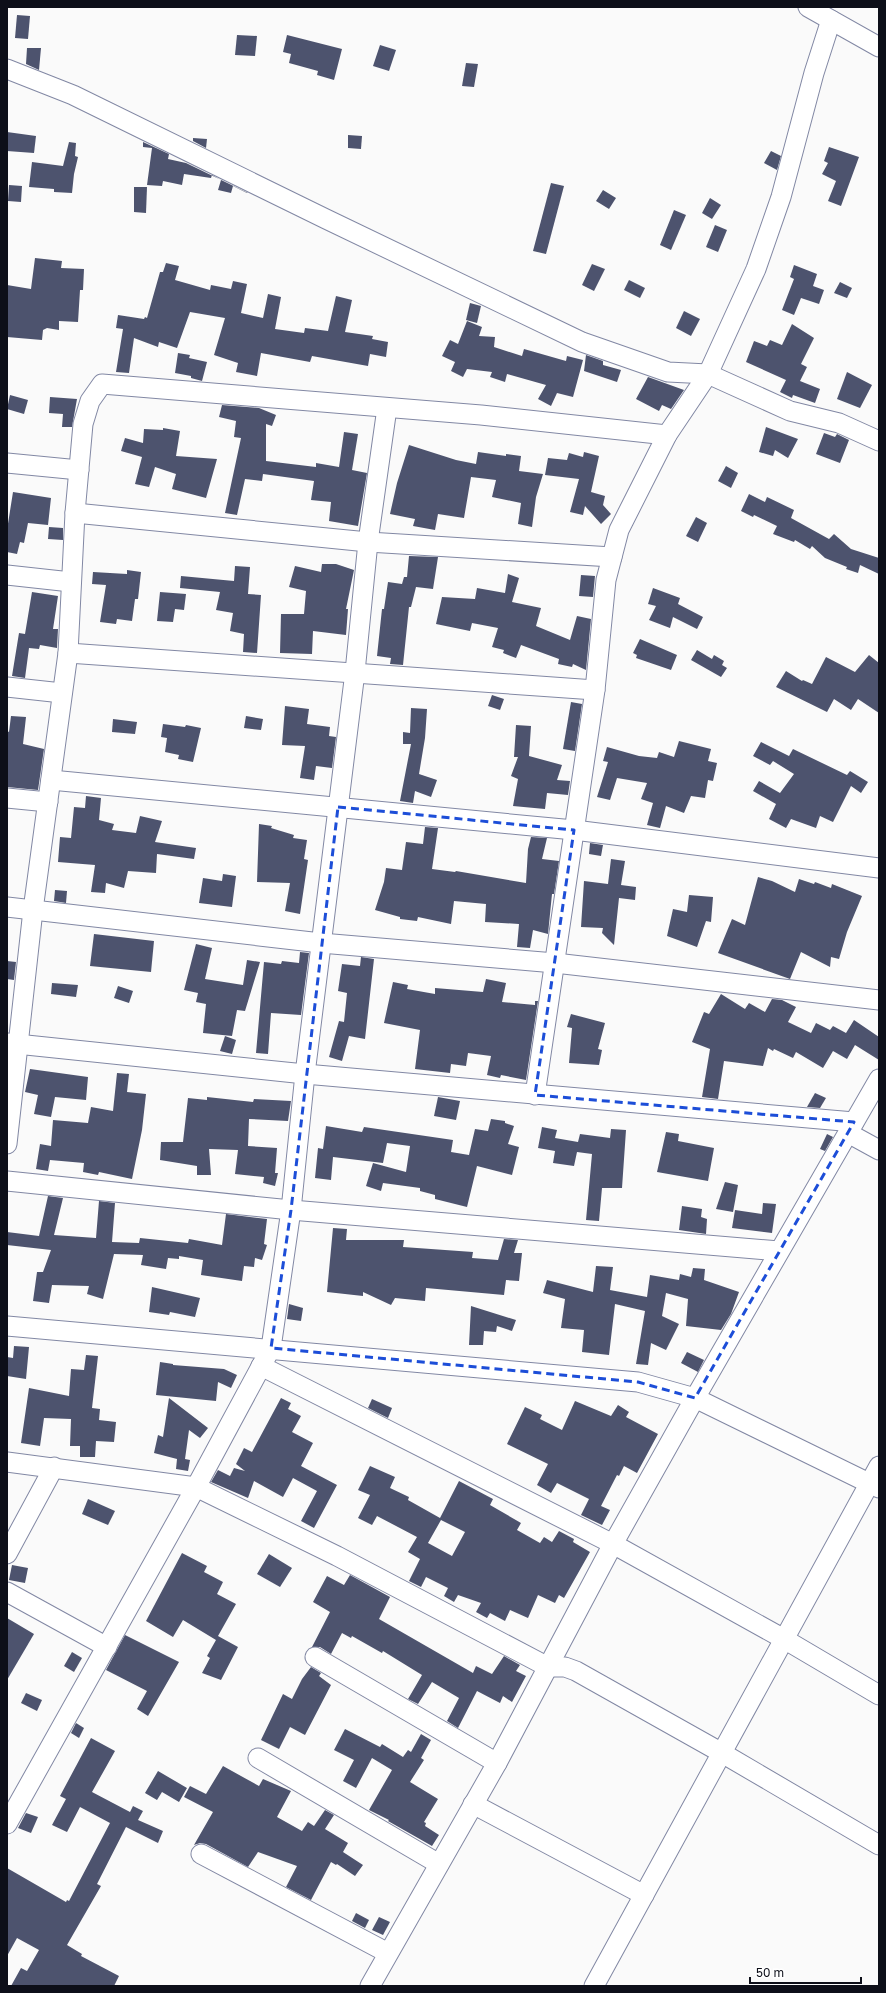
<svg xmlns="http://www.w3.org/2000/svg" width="886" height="1993" viewBox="0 0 886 1993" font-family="'Golos Text',sans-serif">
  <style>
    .building { fill: #4d536e; fill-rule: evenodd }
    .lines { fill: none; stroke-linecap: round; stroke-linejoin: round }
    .minor-casing { stroke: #8288a4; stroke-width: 21 }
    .minor { stroke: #fff; stroke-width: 19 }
    .marked { fill: none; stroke: #1d4ed8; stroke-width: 3; stroke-dasharray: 8 5; stroke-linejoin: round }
  </style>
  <rect width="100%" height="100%" fill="#fafafa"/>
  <g class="building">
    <path d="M17,15L30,16L28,39L15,38Z"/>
    <path d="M237,35L257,36L255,56L235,55Z"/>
    <path d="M287,35L342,49L334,80L317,75L318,71L289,63L291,54L283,52Z"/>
    <path d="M380,45L396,50L389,71L373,66Z"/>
    <path d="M27,48H41L39,70L26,64Z"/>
    <path d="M466,63L478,64L474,87L462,86Z"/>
    <path d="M7,132L36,136L34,153L7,151Z"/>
    <path d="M348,135L362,136L361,149L348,148Z"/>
    <path d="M193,138L207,139L206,148L193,141Z"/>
    <path d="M69,142L76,143L75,156L78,157L74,174L72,193L54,192V189L29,187L32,162L63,166Z"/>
    <path d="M143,142L169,154L168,159L186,163L248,193H247L233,186L231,193L218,190L221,180L212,175L211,178L184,174L182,185L163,181L162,186L147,185L152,148L143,147Z"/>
    <path d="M829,147L859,157L841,206L828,201L836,181L822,174L828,163L824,161Z"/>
    <path d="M771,151L781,156L777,170L764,163Z"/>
    <path d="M551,183L564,186L546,254L533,251Z"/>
    <path d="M9,185L22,186L21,202L8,201Z"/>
    <path d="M134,187H147L146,213L134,212Z"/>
    <path d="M603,190L616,198L609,209L596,201Z"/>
    <path d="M710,198L721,205L712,219L702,213Z"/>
    <path d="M674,210L686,215L671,250L660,245Z"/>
    <path d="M715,225L727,230L718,252L706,247Z"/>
    <path d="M35,258L62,261L61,268L84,269L83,290H80L78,322L59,321V330L47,328L43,330L42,340L7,337V285L31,289Z"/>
    <path d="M166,263L179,266L175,280L210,290L211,285L231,289L233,281L247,284L241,313L263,318L268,294L281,297L275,329L304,333L305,328L328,331L336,296L352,300L345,332L373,336L372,339L388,342L386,357L370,354L368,366L312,356L310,362L261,353L257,376L236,372L238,363L214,355L225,318L190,312L177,348L159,342L158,347L134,338L129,373L116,372L123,329L116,328L118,315L144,319L145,317L147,318L160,272H163Z"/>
    <path d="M592,264L605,269L594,291L582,285Z"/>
    <path d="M794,265L817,274L813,286L824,290L819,304L801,298L794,315L782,310L794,279L790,277Z"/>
    <path d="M629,280L645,288L640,298L624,290Z"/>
    <path d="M840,282L852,288L847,298L834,293Z"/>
    <path d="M470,303L481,306L477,323L466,320Z"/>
    <path d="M684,311L700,319L691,336L676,328Z"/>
    <path d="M467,321L482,327L479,336L495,337L494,347L522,356L524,349L566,361L567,356L583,360L573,397L557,393L551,406L538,399L546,385L507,374L505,382L490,377L492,372L467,369L463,377L451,371L455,362L442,356L450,340L458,344Z"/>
    <path d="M792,324L814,338L801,364L807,367L800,381L820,389L815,403L793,395L792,398L780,392L786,380L746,362L754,341L767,346L770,340L782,345Z"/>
    <path d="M178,353L190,355L189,358L207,362L202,381L191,378V376L175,373Z"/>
    <path d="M586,355L603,361V365L621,370L617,382L584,371Z"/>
    <path d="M847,372L872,385L860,408L837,399Z"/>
    <path d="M648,377L684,390L671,409L662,405L659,411L636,399Z"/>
    <path d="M10,395L28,400L24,414L7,409Z"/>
    <path d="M50,397L77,399L72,427H62L63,414L49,413Z"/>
    <path d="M222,405L259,408L276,415L272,426L266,424V461L316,467V463L339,467L344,432L358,434L352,470L367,473L358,526L329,521L331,502L311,500L314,481L263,474L262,481L245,479L237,515L225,513L241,438L234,437L236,421L219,417Z"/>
    <path d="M766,427L798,439L788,458L775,450L773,456L759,452Z"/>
    <path d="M163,428L180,431L176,456L217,459L206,498L172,489L176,474L155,467L149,487L135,484L142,457L121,451L125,438L143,443L144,429L163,430Z"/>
    <path d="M824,433L835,437L837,434L849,440L840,463L816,454Z"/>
    <path d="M409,445L456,460L476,464L478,452L506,456V454L521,456L519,471L543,474L536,497L532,527L518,524L521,503L492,497L496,480L471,477L464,518L438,514L435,530L413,526L415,519L390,514L397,483Z"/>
    <path d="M584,452L599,456L591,492L605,496L603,505L611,514L601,524L585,506L583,515L570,512L579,479L545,475L548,458L567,460L569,453L583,457Z"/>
    <path d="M726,466L738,473L731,488L718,481Z"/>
    <path d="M13,492L51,498L48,525L28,523L24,543L20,542L17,554L7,552V530Z"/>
    <path d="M749,494L765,502L767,497L794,510L791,518L829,539L834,534L851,549L879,558V574L860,565L858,573L846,569L847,567L825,558L812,546L810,549L795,540L794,542L773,534L777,526L754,515L753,517L741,511Z"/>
    <path d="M696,517L707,523L698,542L686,536Z"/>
    <path d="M49,527L63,528V540L48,539Z"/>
    <path d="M409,556L438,557L433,589L416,587L411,607H409L403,665L390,664L391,658L377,656L382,609H384L388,582L402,584L404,577H407Z"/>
    <path d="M322,564H336L354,570L346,609H348L346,635L313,631L312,654L280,653L281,614H304L306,591L289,587L295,566L321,572Z"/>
    <path d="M235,566L250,567L248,594L261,595L257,653L243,652L244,634L230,631L233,613L216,610L220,592L180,588L181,576L234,581Z"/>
    <path d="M127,570L141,572L138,599H135L132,621L117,619L116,624L100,622L106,585L92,584L93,572L127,574Z"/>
    <path d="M508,574L519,578L512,602L541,608L536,626L570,640L577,616L591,619L586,670L573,664L572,667L558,664L559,659L521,645L516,658L503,653L504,650L492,647L498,628L472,623L470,631L436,624L442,597L475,599L477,588L505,593Z"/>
    <path d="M581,575L595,576L593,597L579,596Z"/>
    <path d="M653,588L680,598L678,604L703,617L697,629L673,617L670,628L649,620L656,606L648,604Z"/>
    <path d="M32,592L58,596L53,629H58L57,648L40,645L39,649L29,648L25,678L12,676L19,633L25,634Z"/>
    <path d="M160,592L186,594L184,610L175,609L173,622L157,621Z"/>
    <path d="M640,639L677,655L671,670L636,658L637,655L633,653Z"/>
    <path d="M697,650L712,659L714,655L724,661L722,665L727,668L721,677L691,660Z"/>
    <path d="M869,655L879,663V713L858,699L851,710L834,699L827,712L776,687L786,671L802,681L803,680L812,684L826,657L855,672Z"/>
    <path d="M492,695L504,699L500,710L488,706Z"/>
    <path d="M571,702L582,704L575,751L563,749Z"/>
    <path d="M285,706L309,709L307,724L330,727L329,736L336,737L332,768L316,766L314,780L300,778L305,746L282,745Z"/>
    <path d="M411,708L427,709L425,738L419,774L437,780L431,797L415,791L413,803L400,801L411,744H403V732L410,733Z"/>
    <path d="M11,716L26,717L23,744L44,749L38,790L7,787V731L9,732Z"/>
    <path d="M246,716L263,719L261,730L244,728Z"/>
    <path d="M113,719L137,722L135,734L112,732Z"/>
    <path d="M163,724L185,727L186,725L201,728L193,762L178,759L179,755L165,752L167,738L161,737Z"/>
    <path d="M516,725L531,726L529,756L562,765L557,780L570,781L568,795L547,793L545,809L513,806L518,779L511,776L518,757H514Z"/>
    <path d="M679,741L711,749L708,761L717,763L713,781L708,780L705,798L691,796L684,813L666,806L660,828L647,825L653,803L641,799L647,783L617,778L610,800L597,797L608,762L603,761L607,747L639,756L657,758L659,752L674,757Z"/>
    <path d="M761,742L789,756L793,749L847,775L850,771L868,782L861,793L851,786L833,822L820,816L816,828L791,819L786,828L769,819L776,804L753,791L759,781L780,793L794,774L773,761L770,765L753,756Z"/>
    <path d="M86,796L101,798L99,820L114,824L112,830L136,833L140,816L162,821L155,842L196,848L194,859L157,854L156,873L128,871L124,888L106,883L105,893L91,892L95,865L58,862L60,837L71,838L74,807L85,808Z"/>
    <path d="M259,824L272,826L271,828L294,835L293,838L307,840L304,859L308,860L300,914L285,911L290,883L257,882Z"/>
    <path d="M425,827L438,828L432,869L455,872L456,871L526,883L528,849L531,837L547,838L542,859L559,861L554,894H552L548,934L533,930L530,948L517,947L519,924L485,922L486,904L454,901L451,924L418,917L417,921L400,919V917L375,910L384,882L386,868L402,870L406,842L423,844Z"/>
    <path d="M590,843L603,845L601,856L589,854Z"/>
    <path d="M611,859L625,861L621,885L636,887L635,900L619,898L614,945L602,933L603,928L581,927L584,881L608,884Z"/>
    <path d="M223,874L236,876L232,907L199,903L203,878L222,881Z"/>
    <path d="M758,877L772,881L795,892L799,879L814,884L815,882L831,888L832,884L862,896L847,932L839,959L831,957L830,967L801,952L790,979L718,953L732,919L745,925Z"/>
    <path d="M55,890L67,891L66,903L54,901Z"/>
    <path d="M689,895L713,897L711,922L706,921L697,947L667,936L673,909L687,912Z"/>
    <path d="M94,934L154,941L151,972L90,966Z"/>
    <path d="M196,944L212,948L205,979L243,985L247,960L260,962L245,1011L237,1010L232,1036L203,1033L206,1004L196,1002L198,993L184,990Z"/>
    <path d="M300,952L309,953L301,1015L271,1013L268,1054L256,1053L264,962L281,964L282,961L299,963Z"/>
    <path d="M361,957L374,959L365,1039L349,1036L342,1061L329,1057L339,1021L344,1022L347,993L338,991L342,964L360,966Z"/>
    <path d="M7,961L16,962L14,980L7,979Z"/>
    <path d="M486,979L506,983L502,1002L535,1005V1001H538L526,1080L501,1075L500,1078L487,1075L491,1056L468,1053L466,1066L451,1064L450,1073L415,1069L420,1030L384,1023L393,982L408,985L407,989L435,994V988L483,992Z"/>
    <path d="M52,983L78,985L76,997L51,994Z"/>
    <path d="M118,986L133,991L129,1003L114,998Z"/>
    <path d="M721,994L745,1009L749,1003L765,1012L772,999L782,1000L796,1007L788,1022L811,1033L816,1023L830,1030L833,1026L846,1033L854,1020L879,1037V1060L855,1045L847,1059L833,1051L823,1068L796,1052L793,1058L774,1049L773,1051L768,1048L763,1066L724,1061L718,1099L702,1097L710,1049L692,1042L704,1012L709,1014Z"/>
    <path d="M571,1014L605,1023L598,1049L602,1050L599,1065L569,1063L572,1028L567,1027Z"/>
    <path d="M225,1036L236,1040L232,1054L220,1051Z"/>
    <path d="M30,1069L88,1077L86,1100L55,1097L51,1117L34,1114L38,1095L25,1092Z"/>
    <path d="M117,1073L129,1074L127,1092L146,1094L142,1130L132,1179L99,1172L98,1175L83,1172L84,1163L50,1160L48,1171L36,1169L40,1144L51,1146L53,1120L88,1123L91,1107L113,1111Z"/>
    <path d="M815,1093L826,1098L820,1108L807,1107Z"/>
    <path d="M207,1097L253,1102L254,1099L291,1101L288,1121L249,1119L248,1146L277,1148L275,1173H278L275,1186L263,1183L264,1177L235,1174L238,1150L209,1149L211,1175H197V1166L160,1160L161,1142H183L188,1098L207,1100Z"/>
    <path d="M438,1097L460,1101L456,1120L434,1116Z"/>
    <path d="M491,1119L505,1121V1123L514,1126L508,1144L519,1147L512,1175L477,1166L467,1207L435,1199V1195L420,1191V1188L383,1183L381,1191L366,1186L373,1163L406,1172L410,1146L387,1143L383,1163L333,1157L331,1180L315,1178L318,1148L323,1149L326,1126L362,1132L364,1127L453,1140L451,1152L469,1155L475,1129L488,1131Z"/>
    <path d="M542,1127L557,1130L555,1138L578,1142L580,1134L610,1138L611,1129L626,1130L622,1188H602L599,1221L586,1220L592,1154L577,1152L574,1166L553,1163L555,1151L538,1148Z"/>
    <path d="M666,1132L679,1134L678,1141L714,1148L708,1181L657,1172Z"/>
    <path d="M827,1134L833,1137L825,1151L820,1149Z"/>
    <path d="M725,1182L738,1185L733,1212L716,1209Z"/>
    <path d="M48,1196L63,1198L54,1235L96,1238L99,1201L115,1203L112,1242L139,1243L140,1238L188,1243L189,1239L222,1245L226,1214L267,1219L264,1244L267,1245L262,1260L255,1258L254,1267L244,1266L242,1281L201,1275L203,1260L179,1256V1259L168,1258L166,1269L141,1265L143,1255L114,1254L103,1299L87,1294L89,1286L52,1285L49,1303L33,1301L37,1272H43L51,1250L7,1245V1232L39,1236Z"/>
    <path d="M763,1203L776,1204L772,1233L732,1228L735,1210L762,1214Z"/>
    <path d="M682,1206L702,1209L701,1217L707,1219L706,1234L679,1230Z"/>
    <path d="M333,1228L347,1229L346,1240H404L403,1247L473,1252L472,1258L498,1260L504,1239L518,1240L514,1253H522L519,1281L506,1280L504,1295L426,1288L425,1301L395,1298L391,1305L363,1292V1296L327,1292Z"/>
    <path d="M596,1266L613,1267L610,1290L647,1297L650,1275L679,1280L680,1274L691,1277L693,1268L705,1269L704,1280L739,1292L731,1314L721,1330L686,1326L688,1299L666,1293L662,1316L679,1324L666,1350L651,1343L648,1365L636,1364L645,1311L615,1304L609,1355L582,1352L584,1330L561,1328L565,1299L543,1293L547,1280L593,1292Z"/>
    <path d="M152,1287L200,1298L195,1317L170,1312L169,1315L149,1312Z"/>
    <path d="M289,1304L303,1308L301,1321L287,1319Z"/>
    <path d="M471,1306L516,1320L512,1331L497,1326L496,1332L484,1331L483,1345H469Z"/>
    <path d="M14,1346L29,1347L26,1379L7,1376V1357L13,1358Z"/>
    <path d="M687,1352L704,1360L698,1372L681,1363Z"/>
    <path d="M86,1355L98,1356L92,1408L100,1409L99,1420L116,1422L114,1442L96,1441L95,1457H80V1446H70L71,1419L44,1418L40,1446L21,1443L29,1388L69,1396L71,1369L84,1370Z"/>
    <path d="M160,1362L173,1364V1365L224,1369L237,1375L231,1388L218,1382L216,1401L156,1395Z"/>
    <path d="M169,1398L208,1428L200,1438L189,1430L185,1459L190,1460L188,1471L176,1469L177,1459L154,1453L158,1435L163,1437Z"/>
    <path d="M281,1398L291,1403L288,1409L301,1416L292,1432L313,1443L301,1466L337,1485L314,1528L301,1521L317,1491L293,1478L283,1497L254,1481L248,1498L211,1482L218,1470L230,1476L234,1468L245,1471L236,1464L244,1448L252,1452Z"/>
    <path d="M372,1399L392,1408L388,1418L368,1408Z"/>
    <path d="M575,1401L611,1416L618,1405L629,1412L626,1417L658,1434L637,1473L624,1466L619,1476L617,1475L601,1506L610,1510L602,1525L581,1515L589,1499L557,1483L551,1493L537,1485L548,1464L507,1444L525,1407L542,1415L540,1419L562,1430Z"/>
    <path d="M370,1466L395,1477L390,1488L409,1497L408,1500L440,1518L459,1481L493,1499L490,1505L521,1523L517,1530L540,1543L544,1537L552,1542L559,1531L574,1539L573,1542L590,1552L564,1598L559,1595L555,1603L538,1595L528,1618L510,1610L505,1621L490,1613L487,1618L476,1612L481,1603L458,1595L454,1602L444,1596L448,1588L426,1577L421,1587L409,1581L420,1559L408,1552L417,1537L377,1516L372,1525L358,1518L370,1495L358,1490ZM441,1520L465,1532L452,1556L428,1543Z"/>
    <path d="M88,1499L115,1511L108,1525L82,1514Z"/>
    <path d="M182,1553L207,1566L204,1572L223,1582L217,1594L236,1604L218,1636L238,1647L221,1680L202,1673L210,1658L207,1656L216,1640L183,1620L173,1637L146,1621Z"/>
    <path d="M269,1554L292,1568L280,1587L257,1574Z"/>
    <path d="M12,1565L28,1568L25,1583L9,1580Z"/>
    <path d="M350,1575L390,1597L379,1619L473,1673L476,1666L492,1674L504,1656L520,1665L516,1671L526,1676L512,1702L503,1696L500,1703L477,1691L458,1728L447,1721L459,1698L432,1682L418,1704L408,1699L422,1675L383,1651L382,1653L352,1636L351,1638L342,1633L331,1654L320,1647H312L330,1612L313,1602L327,1576L344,1585Z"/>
    <path d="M7,1618L34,1634L7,1680Z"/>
    <path d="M125,1635L179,1662L148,1716L137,1709L147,1691L106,1670Z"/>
    <path d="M72,1652L82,1658L74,1672L64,1666Z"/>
    <path d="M311,1667L321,1673L319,1676L331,1685L305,1735L290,1727L279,1749L261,1740L283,1694L292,1699L302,1679Z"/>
    <path d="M26,1693L42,1700L37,1711L21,1703Z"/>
    <path d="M76,1723L84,1728L79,1738L71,1733Z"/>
    <path d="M345,1729L380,1747L382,1744L403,1757L408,1750L411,1752L421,1734L431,1740L421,1758L424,1760L410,1782L438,1799L424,1822L426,1823L425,1826L439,1835L432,1846L388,1821L389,1820L369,1810L392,1770L372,1758L356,1788L343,1781L354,1760L334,1750Z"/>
    <path d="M91,1738L115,1751L92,1792L130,1812L133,1806L143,1811L138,1820L163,1831L158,1843L126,1827L97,1884L101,1886L67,1945L82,1954L81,1956L119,1976L114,1986H11L21,1968L27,1971L39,1950L17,1938L7,1956V1868L66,1902L67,1900L69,1901L110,1823L80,1807L67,1832L52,1825L66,1799L60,1796Z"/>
    <path d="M223,1766L259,1786L263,1779L291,1791L277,1817L302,1831L308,1822L314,1826L325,1810L334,1815L325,1829L348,1843L343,1852L363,1865L355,1876L337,1864L336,1865L331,1862L311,1900L286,1887L297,1866L258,1852L248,1867L206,1844L200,1843L194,1845L213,1812L184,1797L190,1786L206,1794Z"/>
    <path d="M158,1771L187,1788L179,1802L162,1792L157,1800L145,1793Z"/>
    <path d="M26,1813L38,1817L31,1833L18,1828Z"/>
    <path d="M356,1913L369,1920L365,1928L352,1921Z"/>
    <path d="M379,1917L390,1922L383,1935L372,1930Z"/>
  </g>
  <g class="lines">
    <defs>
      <g id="minor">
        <path d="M808,7L879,47"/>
        <path d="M7,69L73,95L326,219L582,342L668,372L708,374L790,411L839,423L879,441"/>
        <path d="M7,463L79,470"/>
        <path d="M75,513L368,542L612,557"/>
        <path d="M7,575L71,582"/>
        <path d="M68,653L595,690"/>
        <path d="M7,687L62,693"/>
        <path d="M51,780L574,830L879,868"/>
        <path d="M7,798L48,802"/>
        <path d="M7,907L321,943L555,963L879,1000"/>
        <path d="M7,1043L305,1074L854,1122"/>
        <path d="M535,1095L595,690L606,580L619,530L667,435L708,374L756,269L781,197L814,73L831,20"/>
        <path d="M848,1133L879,1150"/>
        <path d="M7,1144L33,910L68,653L75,513L83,424L90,401L102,384L481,415L667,435"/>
        <path d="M7,1181L291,1210L779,1251"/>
        <path d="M7,1326L638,1382L695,1398L879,1488"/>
        <path d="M261,1366L613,1544L784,1639L879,1695"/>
        <path d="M7,1462L196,1487L337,1556L548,1667H565L576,1671L722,1753L879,1845"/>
        <path d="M7,1554L54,1467"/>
        <path d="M7,1592L107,1647"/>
        <path d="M315,1657L497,1763"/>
        <path d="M258,1758L439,1864"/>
        <path d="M473,1804L644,1895"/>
        <path d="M7,1824L196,1487L271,1348L291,1210L305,1074L355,672L368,542L387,408"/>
        <path d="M201,1854L388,1953"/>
        <path d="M370,1986L497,1763L613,1544L695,1398L879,1079"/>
        <path d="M594,1986L879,1466"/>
      </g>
    </defs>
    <use href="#minor" class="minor-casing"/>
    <use href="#minor" class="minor"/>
  </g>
  <path class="marked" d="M338,807L574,830L535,1095L854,1122L695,1398L638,1382L271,1348L291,1210Z"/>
  <rect width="886" height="1993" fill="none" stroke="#0d0f19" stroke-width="16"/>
  <path d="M750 1977v6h111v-6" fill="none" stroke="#0d0f19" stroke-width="2"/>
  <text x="756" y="1977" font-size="12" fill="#0d0f19" stroke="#ffffff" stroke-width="3" paint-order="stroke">50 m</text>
</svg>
